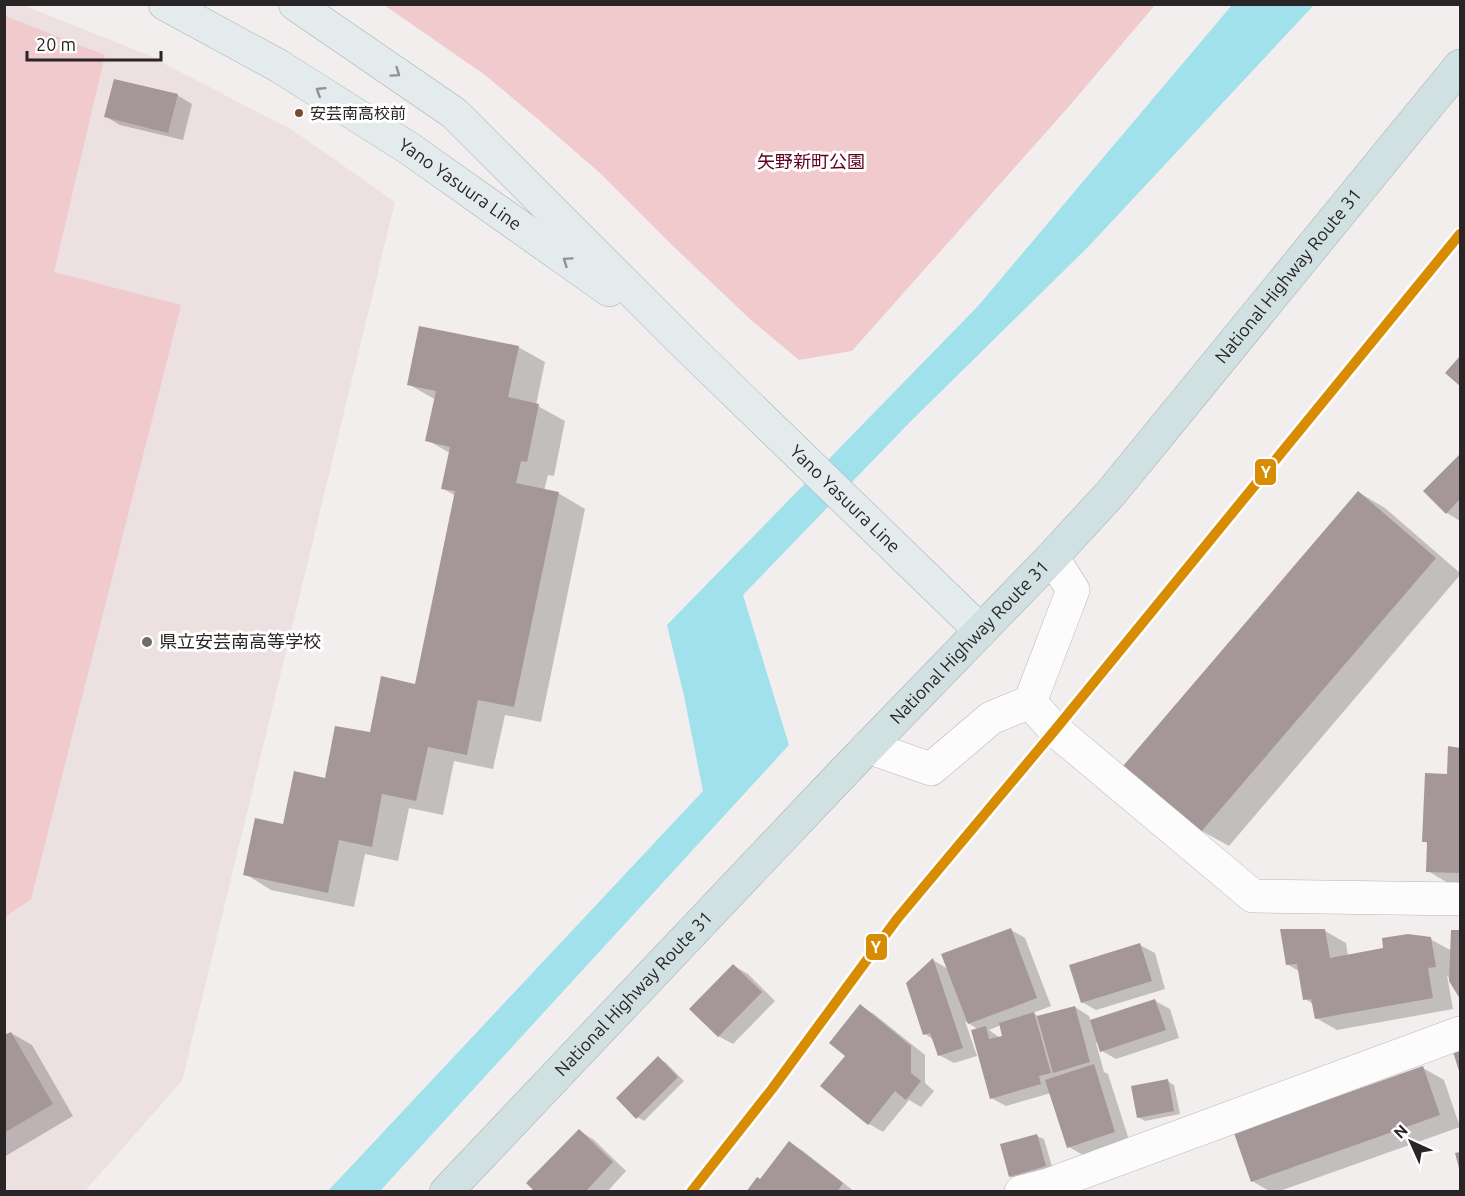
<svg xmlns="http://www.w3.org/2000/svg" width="1465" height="1196" viewBox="0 0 1465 1196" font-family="Ubuntu,'Noto Sans JP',sans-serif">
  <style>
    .built { fill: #ede0e1 }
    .green { fill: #f0cacd }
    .water { fill: #a0e1ec }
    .shadow { fill: #0003; fill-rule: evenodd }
    .building { fill: #a59798 }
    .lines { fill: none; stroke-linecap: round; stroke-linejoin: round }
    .street-casing { stroke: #bab6b6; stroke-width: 34 }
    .primary-casing { stroke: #a2afb2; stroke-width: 34 }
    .highway-casing { stroke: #a2afb2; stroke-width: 34 }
    .street { stroke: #fdfcfc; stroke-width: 33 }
    .primary { stroke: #e3ebec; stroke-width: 33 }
    .highway { stroke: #d1e0e1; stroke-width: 33 }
    .rail-1-casing { stroke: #fff; stroke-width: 15 }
    .rail-1 { stroke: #d88c04; stroke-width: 10 }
    .oneway { stroke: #8f9192 }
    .bus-dot { fill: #7a4b2a; stroke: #fff; stroke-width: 2 }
    .poi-dot { fill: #706b6b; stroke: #fff; stroke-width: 2 }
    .labels { text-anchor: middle; stroke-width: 6; stroke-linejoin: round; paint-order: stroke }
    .bus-label { font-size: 16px; fill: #292425; stroke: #fff; text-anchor: start }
    .park-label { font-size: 18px; fill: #5c001b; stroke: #fff }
    .street-label { font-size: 18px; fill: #292425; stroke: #fff }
    .poi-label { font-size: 18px; fill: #292425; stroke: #fff; text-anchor: start }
    .line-badge { stroke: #fff; stroke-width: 2 }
    .badge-label { font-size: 16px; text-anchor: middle; font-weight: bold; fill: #fff }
  </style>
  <rect width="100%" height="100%" fill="#f3eeee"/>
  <path class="built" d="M20,4L146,54L294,131L395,202L182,1081L85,1191L5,1192L4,5Z"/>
  <g class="green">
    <path d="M384,5H1155L1071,104L852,351L799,360L751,320L674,247L601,174L539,120L485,75Z"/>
    <path d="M5,16L105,55L54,272L181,305L31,899L5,917Z"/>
  </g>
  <path class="water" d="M1232,5H1314L1088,247L910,422L743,595L789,745L380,1191L327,1192L703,791L684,696L667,625L978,306Z"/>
  <g class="shadow">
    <path d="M177,95L192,104L183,140L120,125L106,117Z"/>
    <path d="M518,347L545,362L536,405L565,421L554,476L548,475L544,491L558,493L585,509L541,722L505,715L493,769L454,761L443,815L409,808L398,861L365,854L354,907L271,890L245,874L284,825L416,685L456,496L442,488L450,453L427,440L436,400L408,384Z"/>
    <path d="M1460,456V521L1447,513L1426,491Z"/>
    <path d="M1358,492L1385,508L1460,573V575L1229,846L1202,831L1125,765Z"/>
    <path d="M1449,748L1460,749V884L1448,883L1428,871L1429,844L1424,841L1449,775Z"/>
    <path d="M1011,930L1025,938L1051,1006L1033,1013L1040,1017L1075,1007L1089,1016L1091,1022L1155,1001L1170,1009L1179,1038L1116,1059L1102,1051L1099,1042L1096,1043L1104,1072L1108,1074L1129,1140L1083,1155L1069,1147L1051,1093L1006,1106L991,1098L979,1030L965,1021L977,1056L954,1063L939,1055L934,1040L925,1034L933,960L948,969ZM1001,1025L1004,1037L1000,1038L989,1030Z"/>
    <path d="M1325,931L1346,943L1348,956L1430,939L1452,951V931L1460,932V996L1447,975L1453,1009L1337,1030L1316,1018L1313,1004L1305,999L1300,972L1287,964Z"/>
    <path d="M1140,945L1155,953L1165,989L1096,1010L1082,1002Z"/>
    <path d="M734,966L748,974L775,1001L733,1044L718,1036Z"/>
    <path d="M860,1006L874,1014L925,1055V1083L934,1091L921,1107L909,1100L883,1132L869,1124L848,1056Z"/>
    <path d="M11,1033L32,1045L73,1116L4,1157V1037Z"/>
    <path d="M658,1058L665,1062L684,1081L644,1121L637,1117Z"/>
    <path d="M1423,1068L1444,1080L1460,1127L1277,1192H1271L1252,1181Z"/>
    <path d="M1167,1081L1174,1085L1180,1114L1145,1121L1138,1117Z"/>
    <path d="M580,1131L594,1140L626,1171L607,1192H537Z"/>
    <path d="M1037,1136L1044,1139L1053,1170L1017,1180L1010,1176Z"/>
    <path d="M789,1143L803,1151L855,1192H748L760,1181Z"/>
  </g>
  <g class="building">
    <path d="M114,79L178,94L168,133L104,117Z"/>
    <path d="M419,326L519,346L508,397L539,404L527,462L521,461L516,483L559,492L514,707L478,700L467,755L428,747L416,801L382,794L372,847L339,840L328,893L243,875L255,818L283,824L294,771L325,778L335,726L370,732L381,676L415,684L455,491L441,489L450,447L425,441L436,391L407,385Z"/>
    <path d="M1460,356V386L1445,373Z"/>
    <path d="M1460,454V499L1446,514L1423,491Z"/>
    <path d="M1358,491L1436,558L1201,832L1123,766Z"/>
    <path d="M1448,746L1460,748V873L1426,872L1427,842H1422L1425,773L1447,774Z"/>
    <path d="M1011,928L1037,998L968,1024L941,954Z"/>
    <path d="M1280,929H1325L1330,958L1383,948L1382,938L1408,934L1431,937L1436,967L1428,968L1433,998L1315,1019L1311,999L1303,1000L1297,964L1286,965Z"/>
    <path d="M1451,930H1460V999L1449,981Z"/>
    <path d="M1140,943L1152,981L1081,1003L1069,965Z"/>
    <path d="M933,958L963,1048L938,1056L930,1033L923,1035L906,983Z"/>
    <path d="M733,964L762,992L718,1037L689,1009Z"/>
    <path d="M1155,999L1166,1030L1100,1052L1090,1020Z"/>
    <path d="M860,1004L911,1046V1073L921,1081L906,1100L895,1091L868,1125L820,1086L845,1056L829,1043Z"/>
    <path d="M1075,1006L1090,1062L1053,1073L1037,1016Z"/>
    <path d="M1034,1012L1051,1073L1039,1076L1041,1084L990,1099L971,1030L986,1026L989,1039L1002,1036L999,1023Z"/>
    <path d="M11,1032L53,1104L4,1133V1035Z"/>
    <path d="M1460,1049V1074L1453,1052Z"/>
    <path d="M658,1056L678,1077L636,1119L616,1098Z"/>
    <path d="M1094,1064L1115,1132L1067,1148L1045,1080Z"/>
    <path d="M1423,1066L1440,1115L1251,1182L1234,1133Z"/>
    <path d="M1168,1079L1174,1111L1137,1118L1131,1086Z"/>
    <path d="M579,1129L613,1162L585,1192H535L526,1183Z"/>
    <path d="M1037,1134L1046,1166L1009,1177L1000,1144Z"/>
    <path d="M789,1141L843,1183L837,1192H746L757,1177L760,1179Z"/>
    <path d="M1460,1152V1172L1455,1153Z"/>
  </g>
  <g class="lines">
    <defs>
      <g id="street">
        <path d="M1030,702L1055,730L1253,896L1460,899"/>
        <path d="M868,747L931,769L991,718L1030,702L1073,590L1052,557"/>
        <path d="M1021,1192L1048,1185L1460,1033"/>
      </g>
      <g id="primary">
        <path id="s1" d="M165,4L279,66L410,149L609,290"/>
        <path id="s2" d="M295,4L454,113L684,343L981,631"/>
      </g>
      <g id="highway">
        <path id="s3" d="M446,1192L841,775L1052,557L1111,493L1460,66"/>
      </g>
    </defs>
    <use href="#street" class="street-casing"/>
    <use href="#primary" class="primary-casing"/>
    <use href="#highway" class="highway-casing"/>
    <use href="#street" class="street"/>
    <use href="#primary" class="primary"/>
    <use href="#highway" class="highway"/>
    <defs>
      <path id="rail-1" d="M691,1192L772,1089L897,919L1055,730L1460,234"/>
    </defs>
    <use href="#rail-1" class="rail-1-casing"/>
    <use href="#rail-1" class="rail-1"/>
  </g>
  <defs><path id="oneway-chevron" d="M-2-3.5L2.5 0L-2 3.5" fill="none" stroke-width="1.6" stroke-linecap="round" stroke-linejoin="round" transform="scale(1.5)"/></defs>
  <g class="oneway">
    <use href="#oneway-chevron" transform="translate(396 73) rotate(35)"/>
    <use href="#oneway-chevron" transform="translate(320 91) rotate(-148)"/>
    <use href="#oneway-chevron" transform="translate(567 261) rotate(-145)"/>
  </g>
  <circle class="bus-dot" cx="299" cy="113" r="5"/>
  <circle class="poi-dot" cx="147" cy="642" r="6"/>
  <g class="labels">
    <g class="bus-label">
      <text x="310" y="119">安芸南高校前</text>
    </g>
    <g class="park-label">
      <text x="811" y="168">矢野新町公園</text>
    </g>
    <g class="street-label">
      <text dy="6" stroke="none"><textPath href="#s1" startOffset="346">Yano Yasuura Line</textPath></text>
      <text dy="6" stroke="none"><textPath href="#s3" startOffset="1245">National Highway Route 31</textPath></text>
      <text dy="6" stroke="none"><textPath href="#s2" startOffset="742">Yano Yasuura Line</textPath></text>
      <text dy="6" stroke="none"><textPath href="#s3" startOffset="759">National Highway Route 31</textPath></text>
      <text dy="6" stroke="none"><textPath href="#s3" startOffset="273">National Highway Route 31</textPath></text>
    </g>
    <g class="poi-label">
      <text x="159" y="648">県立安芸南高等学校</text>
    </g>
  </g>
  <g class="line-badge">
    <rect x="1254" y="458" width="23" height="28" rx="6" fill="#d88c04"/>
    <rect x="865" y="933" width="23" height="28" rx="6" fill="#d88c04"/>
  </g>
  <g class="badge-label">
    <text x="1266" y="478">Y</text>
    <text x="876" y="953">Y</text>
  </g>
  <rect width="1465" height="1196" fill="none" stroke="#292425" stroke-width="12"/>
  <g transform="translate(1411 1142) rotate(315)" stroke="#ffffff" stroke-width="4.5" paint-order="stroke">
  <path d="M0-4.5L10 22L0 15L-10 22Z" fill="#292425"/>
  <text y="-9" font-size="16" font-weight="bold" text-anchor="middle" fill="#292425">N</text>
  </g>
  <path d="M27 51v9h134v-9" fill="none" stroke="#292425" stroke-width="3"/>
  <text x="36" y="51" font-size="18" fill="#292425" stroke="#ffffff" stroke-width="4.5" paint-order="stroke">20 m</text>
</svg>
